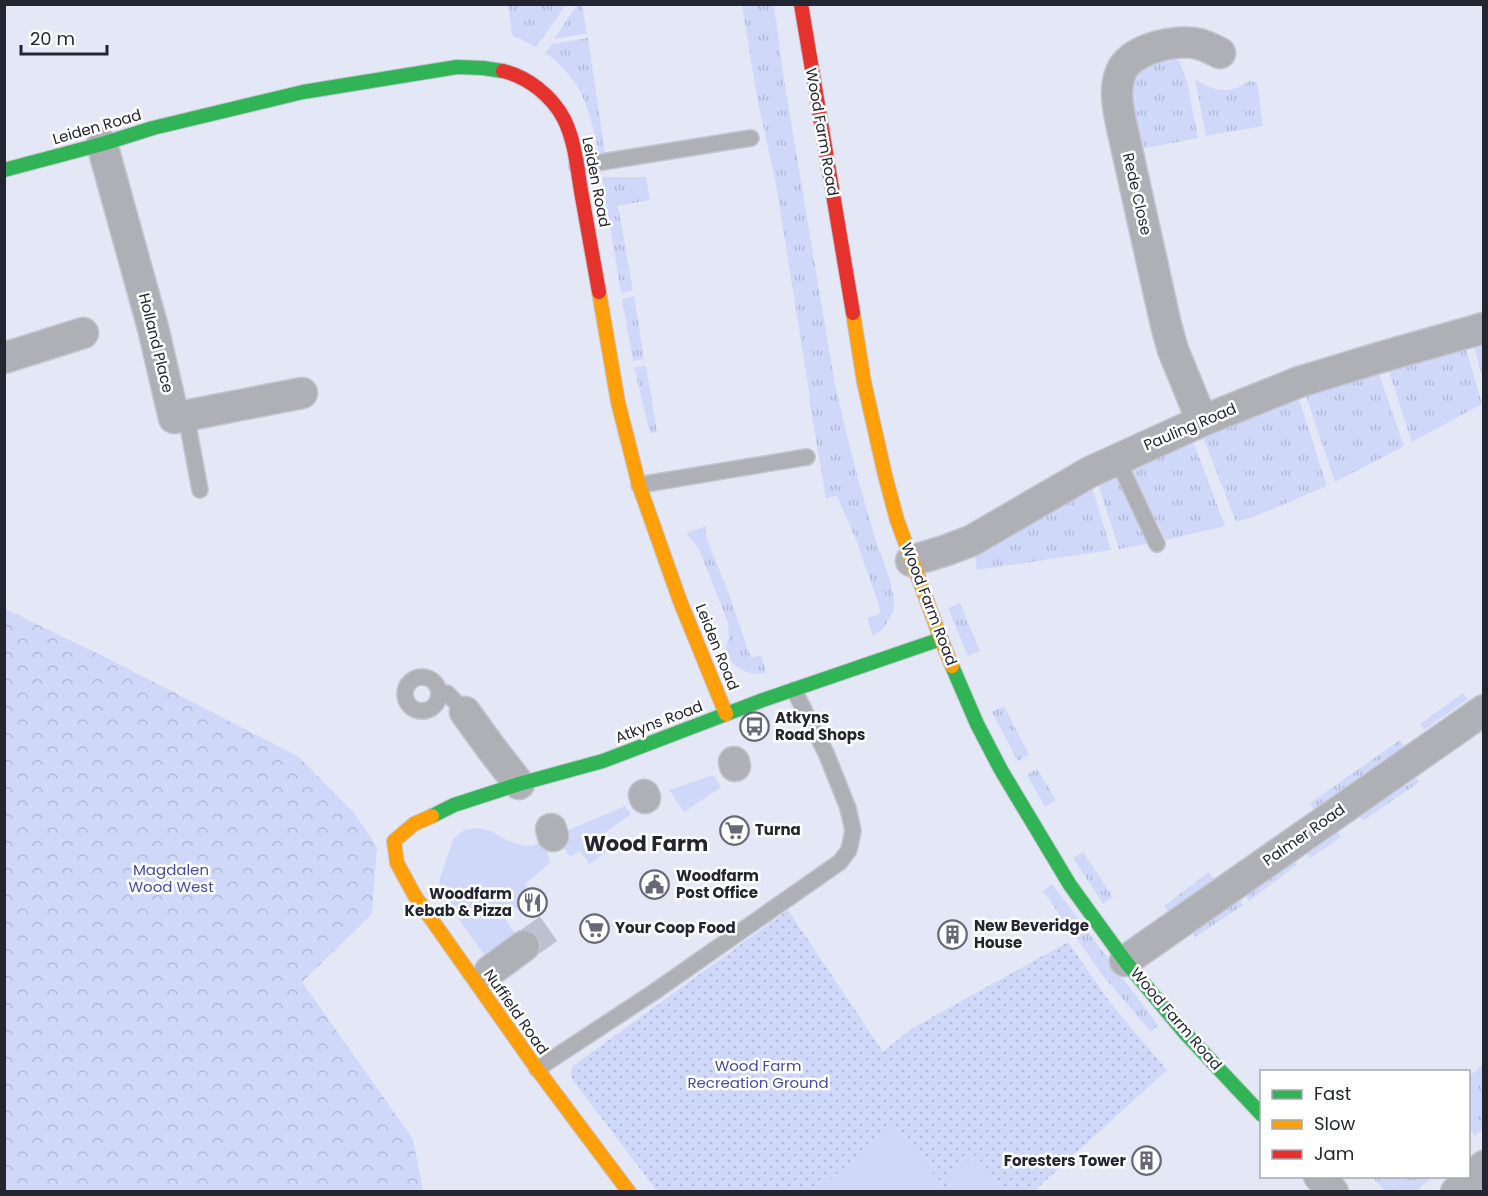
<svg xmlns="http://www.w3.org/2000/svg" width="1488" height="1196" viewBox="0 0 1488 1196" font-family="Poppins,sans-serif">
  <style>
    .grass { fill: url(#grass-tufts) }
    .forest { fill: url(#forest-crowns) }
    .park { fill: url(#park-dots) }
    .garden { fill: #d0d8fa }
    .lines { fill: none; stroke-linecap: round; stroke-linejoin: round }
    .street-tunnel { stroke: #bdc1cf; stroke-width: 30; stroke-dasharray: 30 15; stroke-linecap: butt }
    .lane-casing { stroke: #c3c6d1; stroke-width: 18 }
    .street-casing { stroke: #c3c6d1; stroke-width: 33 }
    .fast-casing { stroke: #c3c6d1; stroke-width: 16 }
    .slow-casing { stroke: #c3c6d1; stroke-width: 16 }
    .jam-casing { stroke: #c3c6d1; stroke-width: 16 }
    .lane { stroke: #aeb0b5; stroke-width: 15 }
    .street { stroke: #aeb0b5; stroke-width: 30 }
    .fast { stroke: #30b455; stroke-width: 14 }
    .slow { stroke: #ff9f0a; stroke-width: 14 }
    .jam { stroke: #e5322d; stroke-width: 14 }
    .labels { text-anchor: middle; stroke-width: 5; stroke-linejoin: round; paint-order: stroke }
    .street-label { font-size: 15px; fill: #232531; stroke: #fff }
    .poi-label { font-size: 15px; font-weight: bold; fill: #232531; stroke: #fff; text-anchor: start }
    .park-label { font-size: 15px; fill: #454b9f; stroke: #fff }
    .district-label { font-size: 21px; font-weight: bold; fill: #232531; stroke: #fff }
  </style>
  <defs>
    <pattern id="grass-tufts" width="24" height="20" patternUnits="userSpaceOnUse" patternTransform="scale(1.5)"><rect width="24" height="20" fill="#d0d8fa"/><path d="M3 7l-1-3M5 7V3M7 7l1-3M15 17l-1-3M17 17v-4M19 17l1-3" fill="none" stroke="#b2b9d7"/></pattern>
    <pattern id="forest-crowns" width="20" height="18" patternUnits="userSpaceOnUse" patternTransform="scale(1.5)"><rect width="20" height="18" fill="#d0d8fa"/><path d="M2 6a3 3 0 1 1 6 0M12 15a3 3 0 1 1 6 0" fill="none" stroke="#b2b9d7"/></pattern>
    <pattern id="park-dots" width="8" height="8" patternUnits="userSpaceOnUse" patternTransform="scale(1.5)"><rect width="8" height="8" fill="#d0d8fa"/><path d="M2 2h.1M6 6h.1" fill="none" stroke="#b2b9d7" stroke-width="1.8" stroke-linecap="round"/></pattern>
  </defs>
  <rect width="100%" height="100%" fill="#e4e8f6"/>
  <g class="grass">
    <path d="M508,5V4L566,5L536,47L512,35Z"/>
    <path d="M577,5H582L587,33L554,39Z"/>
    <path d="M742,5H774L784,80L834,379L845,428L858,479L875,538L890,580L894,599V610L889,619L883,629L873,636L867,618L877,615L881,612L857,542L837,496L826,498L810,405L809,391L775,179L757,98Z"/>
    <path d="M588,38L605,153L599,154C589,110 584,80 545,53L552,44Z"/>
    <path d="M1172,56L1179,61L1187,81L1198,138L1136,150L1128,90L1136,65Z"/>
    <path d="M1195,79C1212,91 1231,95 1249,81L1257,82L1263,126L1206,136Z"/>
    <path d="M602,177H646L650,200L618,206L633,290L621,293Z"/>
    <path d="M634,296L644,359L633,361L622,299Z"/>
    <path d="M1483,345H1484L1483,379L1474,347Z"/>
    <path d="M1466,349L1482,404L1412,442L1388,369Z"/>
    <path d="M646,366L657,432L650,433L634,367Z"/>
    <path d="M1378,371L1404,446L1335,482L1306,396Z"/>
    <path d="M1299,399L1327,486L1253,517L1236,522L1203,437Z"/>
    <path d="M1193,441L1225,526L1166,540L1131,469Z"/>
    <path d="M1117,475L1151,543L1119,549L1098,484Z"/>
    <path d="M1092,487L1111,550L977,570L975,556Z"/>
    <path d="M707,526L705,534L727,589L751,658L761,655L766,672C750,678 732,667 725,652L729,637L728,623L699,549L686,533Z"/>
    <path d="M960,603L980,651L968,656L948,608Z"/>
    <path d="M1463,693L1468,699L1424,730L1420,724Z"/>
    <path d="M1004,706L1029,755L1018,761L992,712Z"/>
    <path d="M1400,740L1404,746L1314,809L1310,803Z"/>
    <path d="M1037,769L1056,800L1045,807L1027,775Z"/>
    <path d="M1413,774L1419,782L1363,821L1357,813Z"/>
    <path d="M1335,828L1341,837L1310,858L1304,850Z"/>
    <path d="M1083,852L1113,897L1103,904L1073,858Z"/>
    <path d="M1291,856L1297,865L1249,901L1242,892Z"/>
    <path d="M1209,872L1215,881L1170,914L1164,906Z"/>
    <path d="M1052,884L1158,1025L1151,1032L1103,976L1043,891Z"/>
    <path d="M1237,896L1243,905L1195,937L1189,929Z"/>
    <path d="M1483,1064V1129L1475,1136L1469,1128V1077Z"/>
    <path d="M1372,1177H1432L1416,1192L1385,1191Z"/>
  </g>
  <path class="forest" d="M5,609L105,657L299,757L355,814L377,847L372,914L302,982L413,1139L423,1191H5Z"/>
  <path class="park" d="M788,910L883,1052L911,1029L1068,942L1111,1004L1167,1070L1033,1192L657,1191L572,1079L571,1072L573,1066Z"/>
  <g class="garden">
    <path d="M713,775L721,787L684,812L669,790Z"/>
    <path d="M625,806L631,814L599,837L608,851L589,864L580,851L570,857L562,845L559,834Z"/>
    <path d="M478,828L491,831L506,840L521,845L532,846L545,840L550,863L525,884L533,896L504,917L521,942L488,960L439,892L440,878L453,839L464,830Z"/>
    <path d="M894,1126L943,1185L935,1191H816Z"/>
    <path d="M975,1155L999,1183L989,1191H958L948,1179Z"/>
  </g>
  <g class="lines">
    <path class="street-tunnel" d="M524,946L554,925"/>
    <defs>
      <g id="lane">
        <path d="M577,166L751,138"/>
        <path d="M186,415L200,490"/>
        <path d="M1117,459L1157,544"/>
        <path d="M639,485L807,457"/>
        <circle cx="422" cy="694" r="17"/>
        <path d="M439,693H447L465,712"/>
        <path d="M537,1069L654,992L840,862L849,850L853,831L848,808L826,753L794,690"/>
      </g>
      <g id="street">
        <path d="M102,144L153,328L174,418L302,393"/>
        <path d="M4,358L83,333"/>
        <path d="M1202,421L1173,350L1166,325L1123,132C1119,113 1113,91 1121,72C1130,49 1177,38 1199,44C1206,46 1214,50 1220,53"/>
        <path d="M911,561L944,551L971,541L1090,472L1202,421L1299,382L1378,358L1484,328"/>
        <path d="M465,712L491,748L519,784"/>
        <path d="M734,762L735,766"/>
        <path d="M644,795L645,798"/>
        <path d="M551,829L553,836"/>
        <path d="M1125,961L1484,710"/>
        <path d="M490,971L524,946"/>
        <path d="M1319,1176L1333,1192"/>
        <path d="M1456,1192L1484,1166"/>
      </g>
      <g id="fast">
        <path d="M4,170L102,144L153,128L303,92L457,67L483,68L503,71"/>
        <path d="M952,666L977,724L1001,770L1070,885L1125,961L1185,1033L1262,1115"/>
        <path d="M432,816L454,805L519,784L603,761L763,700L941,639"/>
      </g>
      <g id="slow">
        <path d="M599,292L618,402L639,485L680,601L726,714"/>
        <path d="M853,313L864,382L885,475L897,520L941,639L952,666"/>
        <path d="M432,816L414,824L394,841L397,863L415,896L537,1069L629,1192"/>
      </g>
      <g id="jam">
        <path d="M801,4L853,313"/>
        <path d="M503,71C528,77 552,96 564,119C575,141 577,167 581,191C587,225 593,259 599,292"/>
      </g>
    </defs>
    <use href="#lane" class="lane-casing"/>
    <use href="#street" class="street-casing"/>
    <use href="#fast" class="fast-casing"/>
    <use href="#slow" class="slow-casing"/>
    <use href="#jam" class="jam-casing"/>
    <use href="#lane" class="lane"/>
    <use href="#street" class="street"/>
    <use href="#fast" class="fast"/>
    <use href="#slow" class="slow"/>
    <use href="#jam" class="jam"/>
  </g>
  <defs>
    <symbol id="bus-ring" viewBox="-11 -11 22 22"><circle r="9.5" fill="#fff" stroke="#676976" stroke-width="1.5"/><path d="M-5-6H5V4H4V6H2V4H-2V6H-4V4H-5ZM-3.5-4V0h7V-4ZM-3.5 1.2v1.5H-2V1.2ZM2 1.2v1.5H3.5V1.2Z" fill="#676976"/></symbol>
    <symbol id="supermarket-ring" viewBox="-11 -11 22 22"><circle r="9.5" fill="#fff" stroke="#676976" stroke-width="1.5"/><path d="M-6-5.5h2.5l.6 2H6L4.5 2H-2.5L-4.4-4H-6ZM-1.5 3.2a1.3 1.3 0 1 0 .1 0ZM3 3.2a1.3 1.3 0 1 0 .1 0Z" fill="#676976"/></symbol>
    <symbol id="civic-ring" viewBox="-11 -11 22 22"><circle r="9.5" fill="#fff" stroke="#676976" stroke-width="1.5"/><path d="M-.6-6.5H3V-4.5H.6V-3L4-1V1h2V6H-6V1h2V-1L-.6-3ZM-1.2 2.5V6h2.4V2.5Z" fill="#676976"/></symbol>
    <symbol id="restaurant-ring" viewBox="-11 -11 22 22"><circle r="9.5" fill="#fff" stroke="#676976" stroke-width="1.5"/><path d="M-5-6h1v4h1v-4h1v4h1v-4h1v5L-1.5 .5V6h-2V.5L-5-1ZM5-6V6H3V1.5H1.5Q1.5-4 5-6Z" fill="#676976"/></symbol>
    <symbol id="building-ring" viewBox="-11 -11 22 22"><circle r="9.5" fill="#fff" stroke="#676976" stroke-width="1.5"/><path d="M-4-6H4V6H1V3H-1V6H-4ZM-2.5-4.3h1.7v1.8h-1.7ZM.8-4.3h1.7v1.8H.8ZM-2.5-1h1.7V.8h-1.7ZM.8-1h1.7V.8H.8Z" fill="#676976"/></symbol>
  </defs>
  <g fill-rule="evenodd">
    <use href="#bus-ring" x="738" y="710" width="33" height="33"/>
    <use href="#supermarket-ring" x="718" y="814" width="33" height="33"/>
    <use href="#civic-ring" x="638" y="868" width="33" height="33"/>
    <use href="#restaurant-ring" x="516" y="886" width="33" height="33"/>
    <use href="#supermarket-ring" x="578" y="912" width="33" height="33"/>
    <use href="#building-ring" x="936" y="918" width="33" height="33"/>
    <use href="#building-ring" x="1130" y="1144" width="33" height="33"/>
  </g>
  <g class="labels">
    <g class="street-label">
      <text transform="translate(97 127) rotate(-16)" y="5">Leiden Road</text>
      <text transform="translate(822 132) rotate(80)" y="5">Wood Farm Road</text>
      <text transform="translate(596 182) rotate(79)" y="5">Leiden Road</text>
      <text transform="translate(1137 194) rotate(77)" y="5">Rede Close</text>
      <text transform="translate(156 343) rotate(76)" y="5">Holland Place</text>
      <text transform="translate(1190 427) rotate(-23)" y="5">Pauling Road</text>
      <text transform="translate(929 604) rotate(69)" y="5">Wood Farm Road</text>
      <text transform="translate(717 647) rotate(68)" y="5">Leiden Road</text>
      <text transform="translate(659 722) rotate(-21)" y="5">Atkyns Road</text>
      <text transform="translate(1304 835) rotate(-35)" y="5">Palmer Road</text>
      <text transform="translate(516 1012) rotate(55)" y="5">Nuffield Road</text>
      <text transform="translate(1176 1019) rotate(49)" y="5">Wood Farm Road</text>
    </g>
    <g class="poi-label">
      <text x="775" y="723">Atkyns<tspan x="775" dy="17">Road Shops</tspan></text>
      <text x="755" y="835">Turna</text>
      <text x="676" y="881">Woodfarm<tspan x="676" dy="17">Post Office</tspan></text>
      <text x="512" y="899" text-anchor="end">Woodfarm<tspan x="512" dy="17">Kebab &amp; Pizza</tspan></text>
      <text x="974" y="931">New Beveridge<tspan x="974" dy="17">House</tspan></text>
      <text x="615" y="933">Your Coop Food</text>
      <text x="1126" y="1166" text-anchor="end">Foresters Tower</text>
    </g>
    <g class="park-label">
      <text x="171" y="875">Magdalen<tspan x="171" dy="17">Wood West</tspan></text>
      <text x="758" y="1071">Wood Farm<tspan x="758" dy="17">Recreation Ground</tspan></text>
    </g>
    <g class="district-label">
      <text x="646" y="851">Wood Farm</text>
    </g>
  </g>
  <rect width="1488" height="1196" fill="none" stroke="#232531" stroke-width="12"/>
  <rect x="1260" y="1070" width="210" height="108" fill="#ffffff" stroke="#a7a8ad" stroke-width="1.5"/>
  <rect x="1272" y="1090" width="30" height="9" fill="#30b455" stroke="#a7a8ad" stroke-width="1.5"/>
  <text x="1314" y="1100" font-size="18" fill="#232531">Fast</text>
  <rect x="1272" y="1120" width="30" height="9" fill="#ff9f0a" stroke="#a7a8ad" stroke-width="1.5"/>
  <text x="1314" y="1130" font-size="18" fill="#232531">Slow</text>
  <rect x="1272" y="1150" width="30" height="9" fill="#e5322d" stroke="#a7a8ad" stroke-width="1.5"/>
  <text x="1314" y="1160" font-size="18" fill="#232531">Jam</text>
  <path d="M21 45v9h86v-9" fill="none" stroke="#232531" stroke-width="3"/>
  <text x="30" y="45" font-size="18" fill="#232531" stroke="#ffffff" stroke-width="4.5" paint-order="stroke">20 m</text>
</svg>
